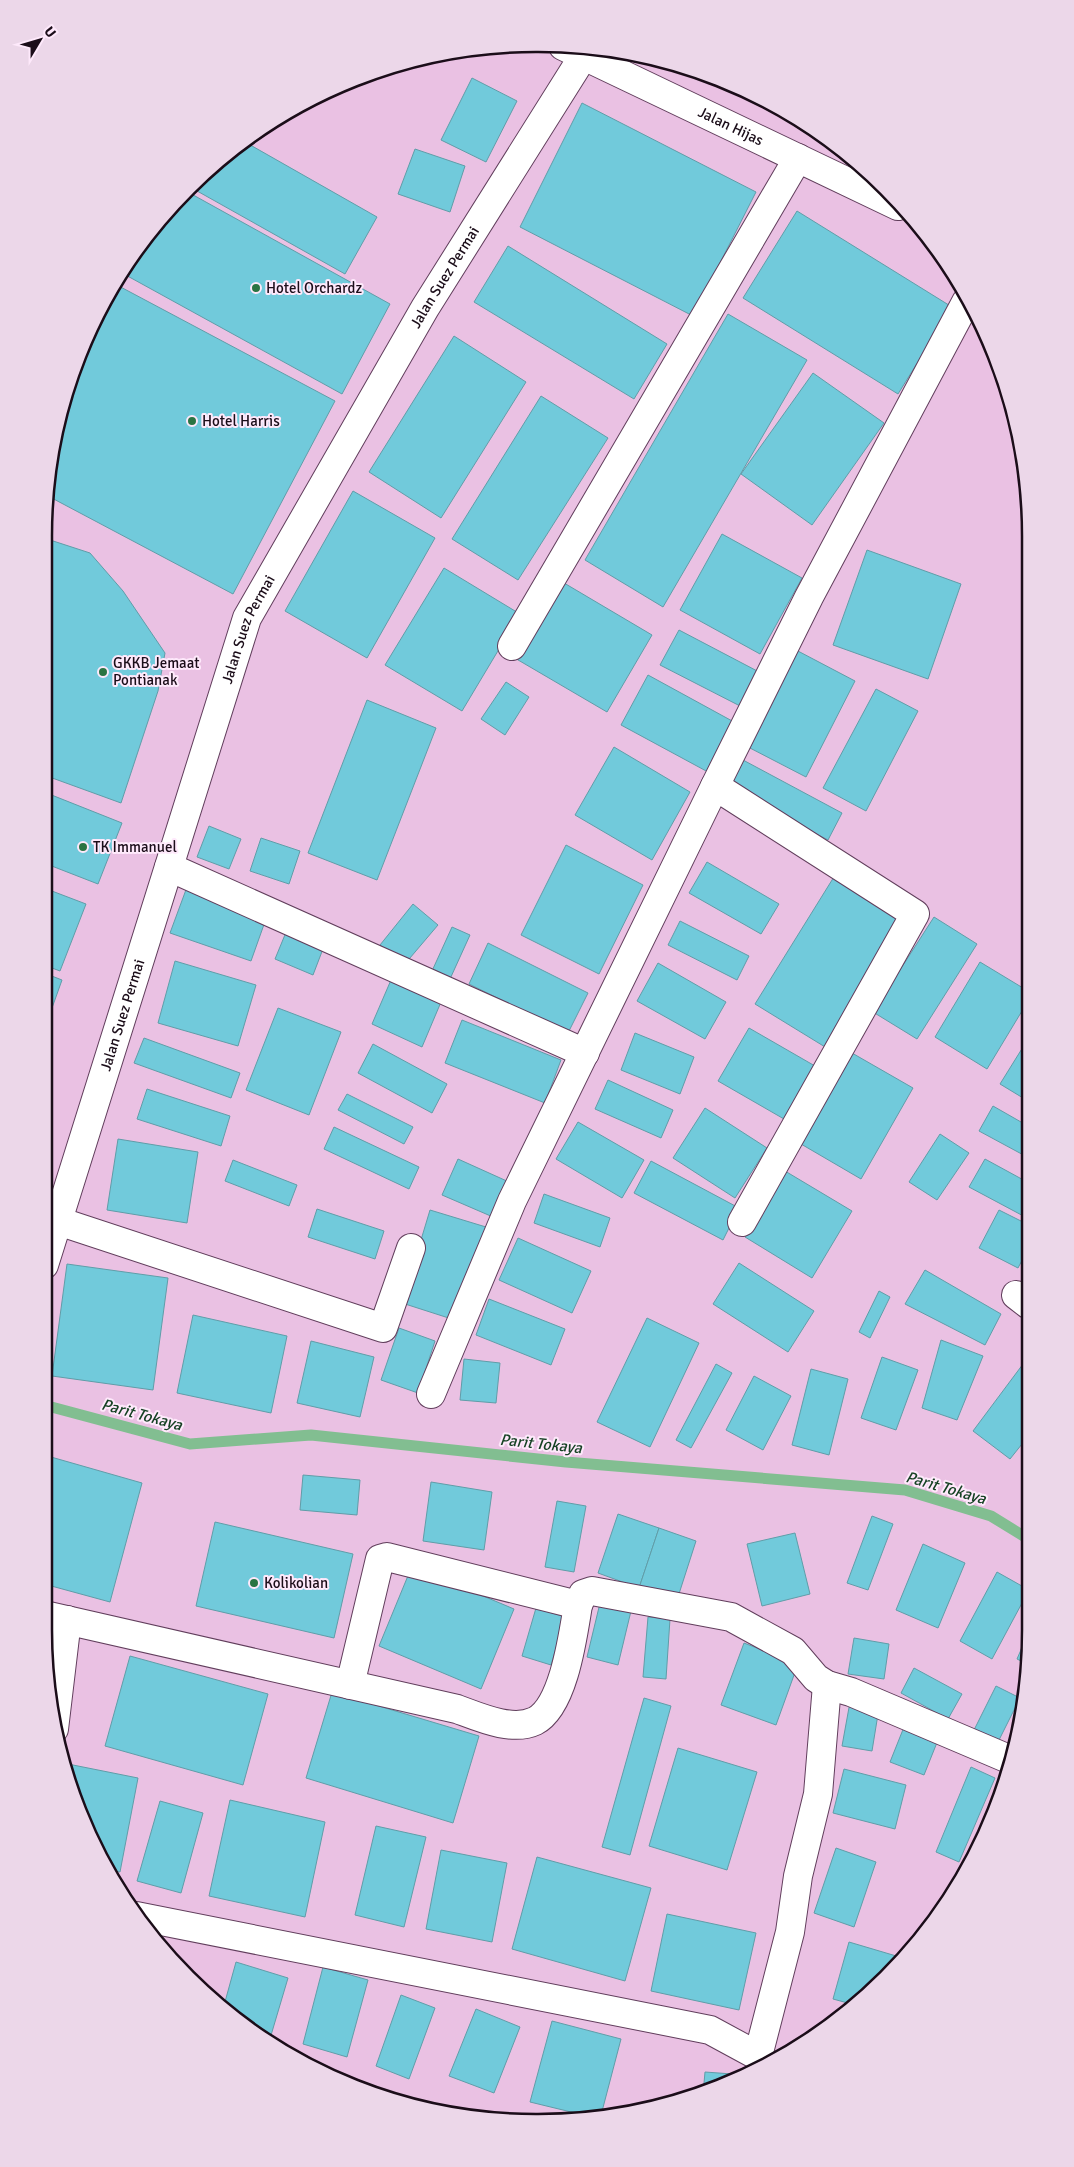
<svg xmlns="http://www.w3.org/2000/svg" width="1074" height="2167" viewBox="0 0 1074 2167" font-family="Signika,sans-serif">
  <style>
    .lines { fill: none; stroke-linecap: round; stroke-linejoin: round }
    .stream { stroke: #82be91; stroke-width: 11 }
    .building { fill: #71cadb; stroke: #609da8 }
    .minor-casing { stroke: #613e5c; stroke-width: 30 }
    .minor { stroke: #fff; stroke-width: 28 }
    .poi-dot { fill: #2a7443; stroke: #fee9fb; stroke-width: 2 }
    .labels { text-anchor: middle; stroke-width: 4; stroke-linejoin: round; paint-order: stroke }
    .street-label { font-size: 15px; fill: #1b0d19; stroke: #fee9fb }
    .poi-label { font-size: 15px; fill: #1b0d19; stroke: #fee9fb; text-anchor: start }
    .water-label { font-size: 16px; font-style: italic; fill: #164224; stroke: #fee9fb }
    .rim { fill: none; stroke: #1b0d19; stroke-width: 2.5 }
  </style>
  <rect width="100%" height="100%" fill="#eac1e3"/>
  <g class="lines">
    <path class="stream" d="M44,1405L190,1444L311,1435L566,1462L905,1490L991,1516L1030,1540"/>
  </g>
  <g class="building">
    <path d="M472,78L517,101L486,162L441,140Z"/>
    <path d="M582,103L756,192L693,316L520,227Z"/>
    <path d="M245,142L377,217L345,274L190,187Z"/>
    <path d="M415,149L465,166L450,212L398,194Z"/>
    <path d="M186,191L390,304L342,394L122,273L127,263Z"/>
    <path d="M797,211L952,307L898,394L743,298Z"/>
    <path d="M508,246L667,344L634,399L474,302Z"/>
    <path d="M115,284L335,401L233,594L48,496L53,440L81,348Z"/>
    <path d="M728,314L807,360L663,607L585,560Z"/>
    <path d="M454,336L526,382L441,518L369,472Z"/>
    <path d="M813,373L884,423L812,525L741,474Z"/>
    <path d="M541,396L608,438L518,580L452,539Z"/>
    <path d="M353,491L435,538L367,658L285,611Z"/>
    <path d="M722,534L802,578L760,654L680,610Z"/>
    <path d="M44,538L90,553L123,591L165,653L158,691L121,803L44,775Z"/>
    <path d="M867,550L961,584L928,679L833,645Z"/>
    <path d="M444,568L520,614L462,711L385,665Z"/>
    <path d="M559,580L652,635L607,712L513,657Z"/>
    <path d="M679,630L761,673L742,707L660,665Z"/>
    <path d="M796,650L855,681L806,777L748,747Z"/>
    <path d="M648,675L734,722L708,772L621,725Z"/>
    <path d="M506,682L529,697L505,735L481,719Z"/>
    <path d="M876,689L918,711L866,811L823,788Z"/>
    <path d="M367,700L436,728L377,880L308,853Z"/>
    <path d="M614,747L690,792L652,860L575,815Z"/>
    <path d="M743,760L842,813L828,840L728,787Z"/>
    <path d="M44,792L122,823L98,884L44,863Z"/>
    <path d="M209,826L241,839L229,869L197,857Z"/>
    <path d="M261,838L300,851L289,884L250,871Z"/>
    <path d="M566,845L643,885L599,974L521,935Z"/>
    <path d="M707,862L779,904L761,934L689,893Z"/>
    <path d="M837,872L911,918L830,1050L755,1004Z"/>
    <path d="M187,887L267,916L251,961L170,933Z"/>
    <path d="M44,888L86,904L60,971L44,965Z"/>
    <path d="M413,904L438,925L404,965L380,945Z"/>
    <path d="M934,917L977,944L917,1039L873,1012Z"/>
    <path d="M680,921L749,956L737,980L668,945Z"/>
    <path d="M289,925L326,941L313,975L275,959Z"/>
    <path d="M452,927L470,935L450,979L432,971Z"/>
    <path d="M488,943L588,993L568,1033L469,984Z"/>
    <path d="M175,961L256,985L238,1046L158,1023Z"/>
    <path d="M980,962L1028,991V1001L987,1069L935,1037Z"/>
    <path d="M658,963L726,1002L705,1039L637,1001Z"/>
    <path d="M44,973L62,980L47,1022L44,1021Z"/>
    <path d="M391,980L441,1002L422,1047L372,1024Z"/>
    <path d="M278,1008L341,1032L309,1115L246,1090Z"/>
    <path d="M462,1020L561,1060L545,1103L445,1063Z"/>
    <path d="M749,1028L815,1066L784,1119L718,1081Z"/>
    <path d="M635,1033L694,1057L680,1094L621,1070Z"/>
    <path d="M144,1038L240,1073L231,1098L134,1063Z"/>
    <path d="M1028,1039V1101L1000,1084Z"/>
    <path d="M373,1044L447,1084L432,1113L358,1073Z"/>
    <path d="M852,1053L913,1088L861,1179L801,1144Z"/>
    <path d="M608,1080L673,1110L661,1138L595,1109Z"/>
    <path d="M147,1089L230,1116L221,1146L137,1119Z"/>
    <path d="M347,1094L413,1127L404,1144L338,1110Z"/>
    <path d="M993,1106L1028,1126L1029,1158L979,1131Z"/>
    <path d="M705,1108L767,1148L735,1198L673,1158Z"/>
    <path d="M578,1122L644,1160L622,1198L556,1159Z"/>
    <path d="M334,1127L419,1167L409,1189L324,1149Z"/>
    <path d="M940,1134L969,1153L937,1200L909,1182Z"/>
    <path d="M118,1139L198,1152L187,1223L107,1210Z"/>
    <path d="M458,1159L509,1182L493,1217L442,1195Z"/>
    <path d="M985,1159L1029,1183V1219L969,1187Z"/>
    <path d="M233,1160L297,1185L289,1206L225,1181Z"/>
    <path d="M651,1161L739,1208L723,1240L634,1193Z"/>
    <path d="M785,1171L852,1211L812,1278L745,1237Z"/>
    <path d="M544,1194L610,1218L600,1247L534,1223Z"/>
    <path d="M317,1209L384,1231L375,1259L308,1237Z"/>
    <path d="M430,1210L486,1227L458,1321L402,1303Z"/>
    <path d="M999,1210L1029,1225V1247L1018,1268L979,1248Z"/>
    <path d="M518,1238L591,1271L572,1313L499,1280Z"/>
    <path d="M739,1263L814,1311L788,1352L713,1304Z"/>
    <path d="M67,1264L168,1278L153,1390L52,1376Z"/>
    <path d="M925,1270L1001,1314L985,1345L905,1304Z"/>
    <path d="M879,1291L890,1297L870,1338L859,1332Z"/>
    <path d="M489,1299L565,1329L551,1365L476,1335Z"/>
    <path d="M193,1315L287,1336L271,1413L177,1393Z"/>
    <path d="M647,1318L699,1343L650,1447L597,1422Z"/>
    <path d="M399,1328L435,1341L418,1393L381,1380Z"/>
    <path d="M941,1340L983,1356L957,1420L922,1408Z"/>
    <path d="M311,1341L374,1357L360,1417L297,1403Z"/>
    <path d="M1029,1356L1030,1434L1010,1459L973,1431Z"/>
    <path d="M882,1357L918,1370L896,1430L861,1418Z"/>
    <path d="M464,1359L500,1363L496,1403L460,1400Z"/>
    <path d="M716,1364L732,1373L691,1448L676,1440Z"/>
    <path d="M811,1369L848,1379L829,1455L792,1445Z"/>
    <path d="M754,1376L791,1396L763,1450L726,1430Z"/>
    <path d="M44,1455L142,1483L110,1602L44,1584Z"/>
    <path d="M303,1475L360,1480L357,1515L300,1510Z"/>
    <path d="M431,1482L492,1492L484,1550L423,1541Z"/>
    <path d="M557,1501L586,1506L574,1572L545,1567Z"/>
    <path d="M618,1514L659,1528L639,1588L598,1573Z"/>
    <path d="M872,1516L893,1524L868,1590L847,1583Z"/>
    <path d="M215,1522L353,1554L334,1638L196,1606Z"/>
    <path d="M659,1528L696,1541L677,1600L639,1588Z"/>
    <path d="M795,1533L810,1594L762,1606L747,1544Z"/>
    <path d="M923,1544L965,1563L938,1628L896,1610Z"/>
    <path d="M412,1566L514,1609L481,1689L379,1646Z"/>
    <path d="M997,1572L1029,1590L992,1659L960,1641Z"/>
    <path d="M600,1603L631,1611L618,1665L587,1657Z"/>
    <path d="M536,1608L565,1617L551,1665L522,1656Z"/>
    <path d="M648,1617L670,1619L666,1679L643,1677Z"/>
    <path d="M1030,1629V1630L1027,1664L1017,1659Z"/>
    <path d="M854,1638L889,1644L884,1679L848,1674Z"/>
    <path d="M744,1643L798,1664L776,1725L721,1705Z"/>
    <path d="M130,1656L268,1694L243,1785L105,1746Z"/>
    <path d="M914,1668L962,1694L948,1719L901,1693Z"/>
    <path d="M996,1686L1020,1698L996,1746L972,1734Z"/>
    <path d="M332,1692L479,1736L453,1823L306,1778Z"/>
    <path d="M644,1698L671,1706L630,1855L602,1847Z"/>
    <path d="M850,1702L879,1708L872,1751L842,1746Z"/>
    <path d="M904,1727L938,1740L924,1775L890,1762Z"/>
    <path d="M678,1748L757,1772L727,1870L649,1846Z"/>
    <path d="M63,1763L138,1778L120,1872L106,1869L70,1789Z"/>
    <path d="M971,1767L995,1778L959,1862L936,1852Z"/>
    <path d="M844,1769L906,1785L895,1829L833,1813Z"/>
    <path d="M230,1800L325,1822L305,1917L209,1896Z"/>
    <path d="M160,1801L203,1813L181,1893L137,1881Z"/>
    <path d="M376,1826L426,1837L404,1927L355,1915Z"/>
    <path d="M836,1848L876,1862L854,1927L814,1913Z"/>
    <path d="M441,1850L507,1863L492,1942L426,1929Z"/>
    <path d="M537,1857L651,1888L625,1981L512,1949Z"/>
    <path d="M667,1914L756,1933L739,2010L651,1991Z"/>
    <path d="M849,1942L903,1958L886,1979L855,2005L833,1999Z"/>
    <path d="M236,1962L288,1978L269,2042L223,2009Z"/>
    <path d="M323,1967L368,1980L347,2057L303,2044Z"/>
    <path d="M401,1995L435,2008L409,2079L376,2066Z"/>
    <path d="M476,2009L520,2027L494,2093L449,2076Z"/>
    <path d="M552,2021L621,2039L600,2119L530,2102Z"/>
    <path d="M705,2072L746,2075V2076L703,2094Z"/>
  </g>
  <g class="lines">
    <defs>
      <g id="minor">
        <path id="s1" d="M563,46L898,206"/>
        <path d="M512,646L798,158"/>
        <path d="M715,786L915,914L742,1222"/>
        <path d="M169,867L585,1053"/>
        <path d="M58,1221L383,1328L411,1248"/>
        <path id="s2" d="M44,1265L247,618L425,308L584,55"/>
        <path d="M1016,1295L1029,1305"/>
        <path d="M431,1394L512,1201L715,786L809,597L966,302"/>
        <path d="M44,1615L457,1709C479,1717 512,1732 535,1721C564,1706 573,1635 578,1605L583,1594L592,1591L731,1617L793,1651L816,1678L827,1685L851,1692L1011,1760"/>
        <path d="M350,1685L380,1559L387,1557L578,1605"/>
        <path d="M54,1729L67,1620"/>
        <path d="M136,1916L710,2030L758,2056L763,2068"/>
        <path d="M758,2056L790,1932L798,1876L818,1794L827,1685"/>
      </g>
    </defs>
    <use href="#minor" class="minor-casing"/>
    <use href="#minor" class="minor"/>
  </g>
  <g class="poi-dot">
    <circle cx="256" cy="288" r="5"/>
    <circle cx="192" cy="421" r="5"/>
    <circle cx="103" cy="672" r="5"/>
    <circle cx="83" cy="847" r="5"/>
    <circle cx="254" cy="1583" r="5"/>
  </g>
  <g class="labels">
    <g class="street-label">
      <text dy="5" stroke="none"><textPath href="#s1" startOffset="186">Jalan Hijas</textPath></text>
      <text dy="5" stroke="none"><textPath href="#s2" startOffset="1072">Jalan Suez Permai</textPath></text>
      <text dy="5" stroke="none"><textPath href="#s2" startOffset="668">Jalan Suez Permai</textPath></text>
      <text dy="5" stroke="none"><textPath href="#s2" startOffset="262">Jalan Suez Permai</textPath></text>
    </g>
    <g class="poi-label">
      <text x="266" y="293">Hotel Orchardz</text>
      <text x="202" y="426">Hotel Harris</text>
      <text x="113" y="668">GKKB Jemaat<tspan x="113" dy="17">Pontianak</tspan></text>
      <text x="93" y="852">TK Immanuel</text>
      <text x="264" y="1588">Kolikolian</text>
    </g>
    <g class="water-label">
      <text transform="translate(142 1414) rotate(15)" y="6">Parit Tokaya</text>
      <text transform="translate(541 1443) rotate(6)" y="6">Parit Tokaya</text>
      <text transform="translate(946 1487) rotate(16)" y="6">Parit Tokaya</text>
    </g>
  </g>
  <path d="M0 0H1074V2167H0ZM536 52H538A484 484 0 0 1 1022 536V1630A484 484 0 0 1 538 2114H536A484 484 0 0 1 52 1630V536A484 484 0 0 1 536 52Z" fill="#ecd7e9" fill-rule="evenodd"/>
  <path class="rim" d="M536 52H538A484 484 0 0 1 1022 536V1630A484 484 0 0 1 538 2114H536A484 484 0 0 1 52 1630V536A484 484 0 0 1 536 52Z"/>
  <g transform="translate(40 40) rotate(52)" stroke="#fee9fb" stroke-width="4" paint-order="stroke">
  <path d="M0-4L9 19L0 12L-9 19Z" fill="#1b0d19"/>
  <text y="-8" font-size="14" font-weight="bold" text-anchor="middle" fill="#1b0d19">U</text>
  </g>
</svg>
